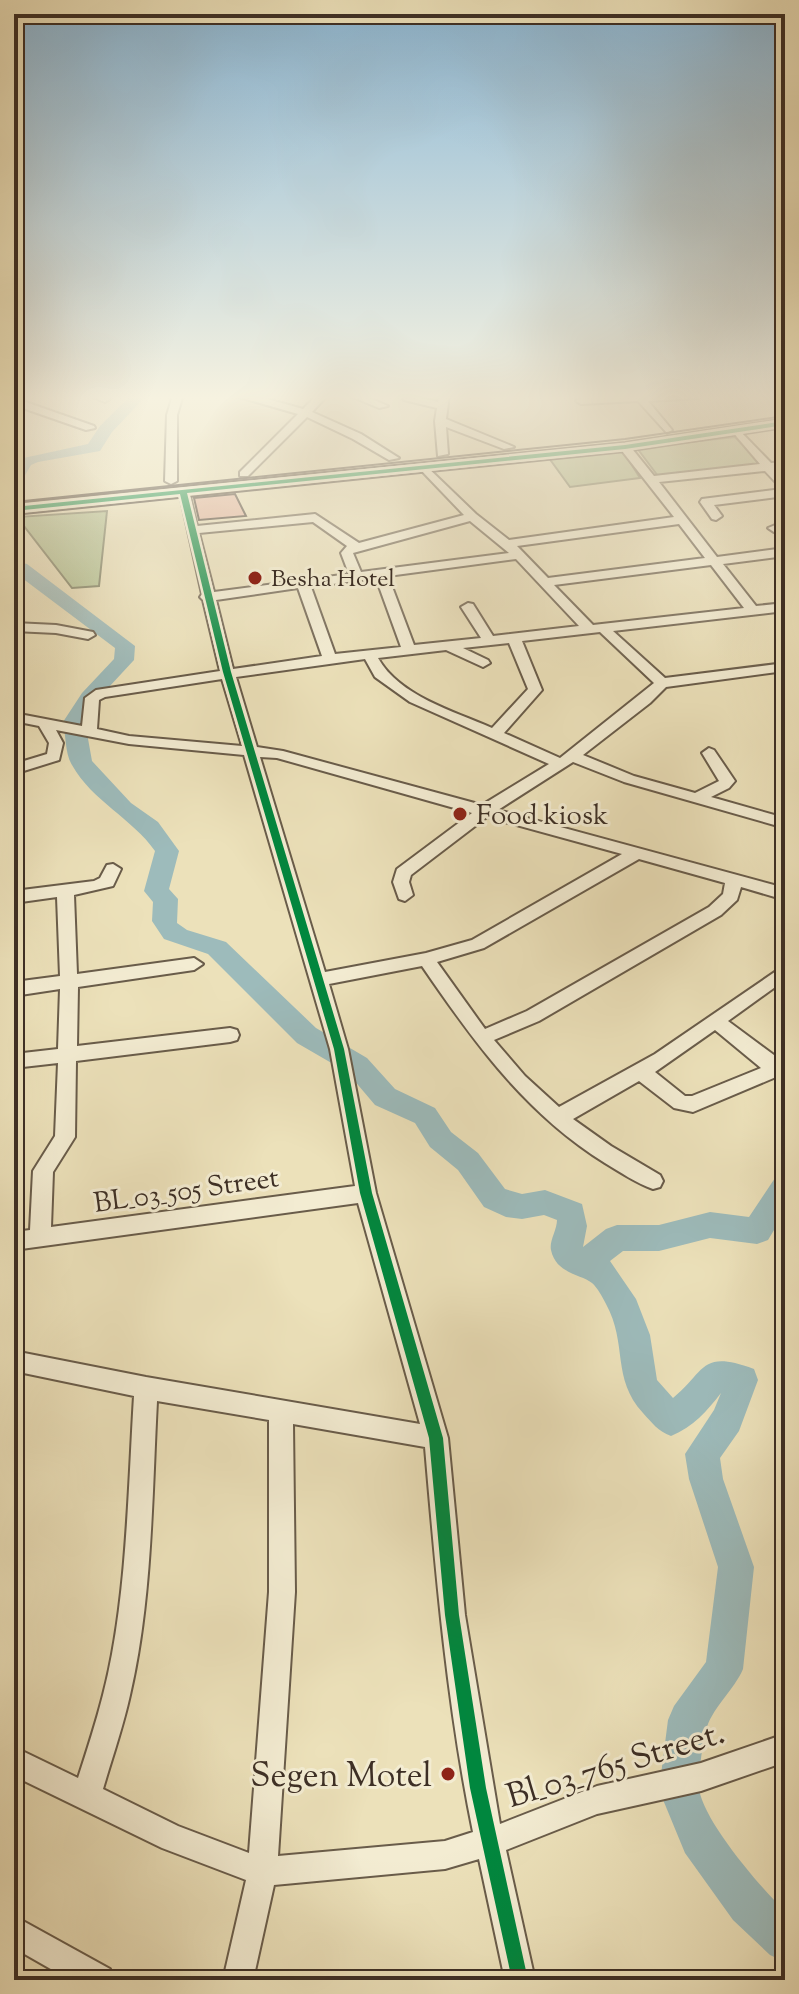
<svg xmlns="http://www.w3.org/2000/svg" width="799" height="1994" viewBox="0 0 799 1994" font-family="'Sorts Mill Goudy',serif">
  <style>
    .green { fill: #b4c392; stroke: #78795c; stroke-width: 2 }
    .lines { fill: none; stroke-linecap: round; stroke-linejoin: round }
    .river { fill: #9dbbbb; fill-rule: evenodd }
    .building { fill: #e8b5a0; stroke: #3d2f25; stroke-width: 2 }
    .minor-casing { stroke: #695c4a; stroke-width: 4 }
    .major-casing { stroke: #3d2f25; stroke-width: 4 }
    .minor { fill: #f3ecd2; fill-rule: evenodd }
    .major { fill: #ece1ba; fill-rule: evenodd }
    .tram { stroke: #3d2f25; stroke-width: 2 }
    .cycleway-casing { stroke: #f3ecd2; stroke-width: 5 }
    .cycleway { fill: #00873e; fill-rule: evenodd }
    .poi-dot { fill: #8f2418; stroke: #f3ecd2; stroke-width: 3 }
    .labels { text-anchor: middle; stroke-width: 6; stroke-linejoin: round; paint-order: stroke }
    .far-poi-label { font-size: 24px; fill: #3d2f25; stroke: #f3ecd2; text-anchor: start }
    .poi-label { font-size: 28px; fill: #3d2f25; stroke: #f3ecd2; text-anchor: start }
    .street-label { font-size: 28px; fill: #3d2f25; stroke: #f3ecd2 }
    .near-street-label { font-size: 34px; fill: #3d2f25; stroke: #f3ecd2 }
    .near-poi-label { font-size: 34px; fill: #3d2f25; stroke: #f3ecd2; text-anchor: end }
  </style>
  <rect width="100%" height="100%" fill="#ece1ba"/>
  <filter id="stains"><feTurbulence type="fractalNoise" baseFrequency=".0025" numOctaves="4"/><feColorMatrix values="0 0 0 0 .2 0 0 0 0 .09 0 0 0 0 .02 0 0 0 .5 -.17"/></filter>
  <radialGradient id="worn" r=".72"><stop offset=".6" stop-color="#630" stop-opacity="0"/><stop offset="1" stop-color="#630" stop-opacity=".3"/></radialGradient>
  <g class="green">
    <path d="M735,437L762,465L658,476L637,448Z"/>
    <path d="M623,451L640,478L570,487L549,458Z"/>
    <path d="M107,511L99,586L72,588L17,517Z"/>
  </g>
  <g class="lines">
    <g class="river">
      <path d="M131,395H147L112,432L100,451L38,462L31,465L20,484L14,485V467L19,459L88,444L100,426Z"/>
      <path d="M14,561L27,564L135,646L134,660L97,700L85,722L92,761L131,803L158,822L179,851L169,889L178,899L177,923L187,930L226,942L316,1028L367,1058L395,1089L435,1108L451,1132L478,1153L505,1189L522,1194L545,1190L582,1204L587,1226L583,1247L606,1229L617,1225H659L710,1212L749,1217L775,1178L785,1175V1212L768,1240L757,1244L710,1238L659,1251H623L610,1261L636,1299L650,1335L657,1380L673,1398C706,1371 700,1349 754,1369L758,1380L739,1431L720,1458L723,1479L754,1567L743,1669C734,1690 714,1706 707,1727C703,1737 698,1779 699,1789C704,1822 761,1888 785,1911V1962L770,1955L733,1920L685,1853L659,1790L668,1720L674,1706L706,1662L718,1567L689,1479L685,1454L714,1410L721,1393C707,1411 693,1427 671,1436C658,1431 652,1423 643,1413C611,1378 628,1344 606,1304C603,1298 597,1287 592,1283C581,1274 556,1274 551,1250C549,1241 557,1230 557,1220L544,1215L522,1219L506,1217L484,1207L458,1170L430,1147L415,1123L375,1105L347,1072L297,1043L208,954L164,939L152,921L153,902L144,891L155,851C133,819 92,801 72,765C65,754 66,735 63,722L82,693L114,659L115,648L14,572Z"/>
    </g>
  </g>
  <path class="building" d="M235,494L246,516L199,520L194,498Z"/>
  <g class="lines">
    <defs>
      <g id="minor">
        <path d="M88,395H103L110,399L105,402Z"/>
        <path d="M173,395H183L177,415V481L171,484L165,481L167,415Z"/>
        <path d="M232,395L257,396L303,409L317,395H328L312,412L361,434L399,458L389,460L353,439L307,417L248,476H240V472L298,414Z"/>
        <path d="M348,395H362L388,406L379,408Z"/>
        <path d="M408,395L438,402L439,395H449L446,419L514,447L504,449L446,427L448,454L438,456L435,421L437,408L404,400L403,398Z"/>
        <path d="M633,395H703L698,398L648,401L672,430L667,433L638,401L581,404L576,401L581,398Z"/>
        <path d="M14,398L94,426L95,428L86,430L14,405Z"/>
        <path d="M736,427L771,463L785,462V468L777,469L785,479V496L714,505L722,516L716,520L712,519L700,502L702,499L782,489L765,471L659,482L717,557L785,548V556L723,564L756,606L785,603V611L613,631L665,678L785,663V671L666,687L650,703L583,755L634,776L695,793L719,781L702,753L709,748L714,750L735,781L729,788L711,797L785,818V828L624,782L573,762L498,810L785,888V900L741,887L737,900L721,915L539,1021L494,1040L525,1076L559,1107L655,1054L785,965V980L728,1021L778,1058L780,1063L776,1077L693,1112L674,1108L639,1081L573,1119L611,1146L660,1175L663,1181L660,1187L653,1189C636,1183 620,1172 605,1163C525,1113 474,1042 422,966L329,984L348,1049L376,1193L448,1438L465,1615L500,1824L597,1786L701,1763L785,1734V1762L701,1791L597,1814L506,1850L535,1980H505L479,1859L445,1869L274,1885L253,1980H223L246,1880L162,1848L14,1776V1747L78,1778C87,1750 96,1723 103,1695C127,1603 128,1492 134,1396L14,1371V1351L146,1377L420,1424L358,1203L14,1250V1232L30,1230L33,1171L55,1136L58,1063L14,1068V1054L58,1049L60,989L14,996V982L60,976L57,897L14,903V891L94,881L100,878L107,865L113,864L121,869L113,886L74,895L77,974L194,958L203,964L194,970L78,987L77,1046L230,1028L237,1030L239,1035L237,1040L230,1042L76,1061L75,1137L53,1172L51,1227L355,1186L330,1049L244,755L129,744L56,730L63,743L59,760L14,774V764L47,754L49,743L39,726L14,721V713L82,726L85,698L96,690L220,671L203,600L200,597L202,594L179,490L189,492L197,526L315,514L359,543L464,515L420,469V465L424,464L476,514L509,540L674,517L619,447L629,445L654,476L760,464L731,430ZM470,521L509,553L361,572L353,553ZM313,522L347,546L341,553L349,574L214,592L199,533ZM679,524L705,558L548,578L517,546ZM516,559L579,626L493,636L473,604L468,603L461,607L481,638L414,645L388,576ZM711,565L744,608L593,625L554,585ZM376,578L401,647L335,654L311,587ZM298,588L322,656L233,669L216,600ZM600,632L654,683L560,758L504,733L542,690L522,641ZM509,643L528,689L492,728C454,711 399,696 378,658L446,650L483,667L490,663L488,660L463,648ZM365,659L375,677L410,702L549,764L482,805L283,751L257,747L236,677ZM222,679L242,746L129,736L97,729L99,700L105,697ZM260,757L277,758L472,813L397,869L393,882L399,899L405,901L413,895L409,882L411,875L487,817L622,854L472,940L426,953L325,972ZM639,859L725,883L723,894L709,907L527,1011L485,1029L437,962L484,948ZM715,1030L761,1068L692,1096H685L655,1072ZM157,1401L269,1420V1592L249,1853L178,1826L103,1789C112,1758 123,1727 130,1695C152,1601 152,1497 157,1401ZM293,1424L425,1447C436,1576 447,1705 473,1832L445,1841L278,1856L295,1592Z"/>
        <path d="M785,521V529L774,532L768,528Z"/>
        <path d="M14,623L56,625L93,632L95,635L88,639L56,633L14,631Z"/>
        <path d="M14,1916L110,1969L114,1980H70L14,1948Z"/>
      </g>
      <path id="major" d="M785,419V427L625,451L14,514V504L625,443Z"/>
    </defs>
    <use href="#minor" class="minor-casing"/>
    <use href="#major" class="major-casing"/>
    <use href="#minor" class="minor"/>
    <use href="#major" class="major"/>
    <path class="tram" d="M14,502L625,439L785,416"/>
    <defs>
      <path id="cycleway" d="M785,421V425L625,449L187,493L231,672L344,1049L372,1193L443,1438L459,1615L486,1788L528,1980H512L470,1788L445,1615L429,1438L360,1193L334,1049L223,672L180,494L14,511V507L625,445Z"/>
    </defs>
    <use href="#cycleway" class="cycleway-casing"/>
    <use href="#cycleway" class="cycleway"/>
  </g>
  <linearGradient id="sky" x2="0" y2="1"><stop stop-color="#8ab7d6"/><stop offset="0.59" stop-color="#f6f2e0"/><stop offset="1" stop-color="#f6f2e0" stop-opacity="0"/></linearGradient>
  <rect width="799" height="674" fill="url(#sky)"/>
  <g class="poi-dot">
    <circle cx="255" cy="578" r="8"/>
    <circle cx="460" cy="814" r="8"/>
    <circle cx="448" cy="1774" r="8"/>
  </g>
  <g class="labels">
    <g class="far-poi-label">
      <text x="271" y="586">Besha Hotel</text>
    </g>
    <g class="poi-label">
      <text x="476" y="824">Food kiosk</text>
    </g>
    <g class="street-label">
      <text transform="translate(186 1189) rotate(-8)" y="10">BL_03_505 Street</text>
    </g>
    <g class="near-street-label">
      <text transform="translate(615 1763) rotate(-17)" y="12">Bl_03_765 Street.</text>
    </g>
    <g class="near-poi-label">
      <text x="432" y="1786">Segen Motel</text>
    </g>
  </g>
  <rect width="799" height="1994" fill="none" stroke="#ece1ba" stroke-width="48"/>
  <rect x="16" y="16" width="767" height="1962" fill="none" stroke="#3d2f25" stroke-width="4"/>
  <rect x="24" y="24" width="751" height="1946" fill="none" stroke="#3d2f25" stroke-width="2"/>
  <rect width="100%" height="100%" filter="url(#stains)"/>
  <rect width="100%" height="100%" fill="url(#worn)"/>
</svg>
